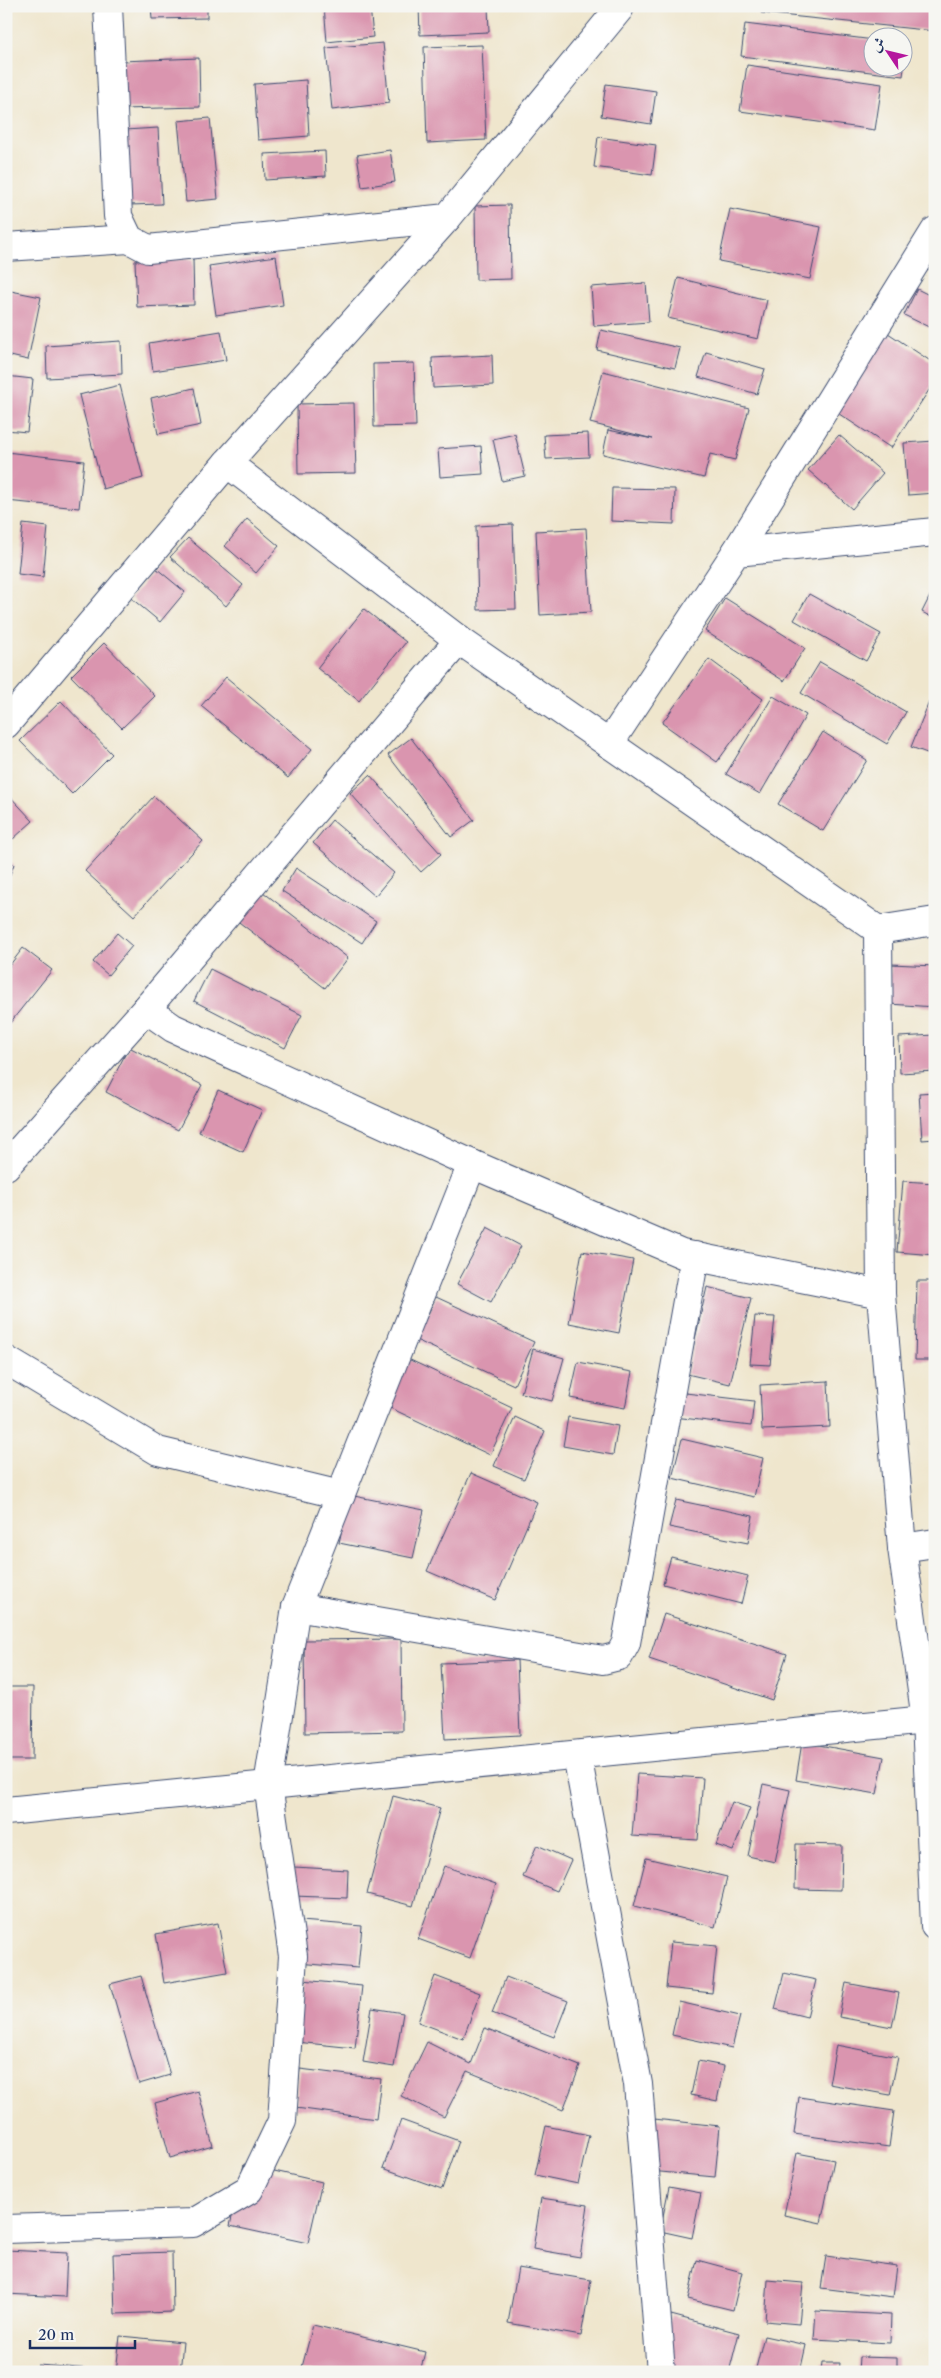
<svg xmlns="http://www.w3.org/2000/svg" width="941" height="2378" viewBox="0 0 941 2378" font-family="'Libre Caslon Text',Amiri,serif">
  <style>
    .building { fill: #da95af }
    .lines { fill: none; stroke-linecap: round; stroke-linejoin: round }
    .minor-casing { stroke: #3b4a6f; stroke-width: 30 }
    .minor { stroke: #fff; stroke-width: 28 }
  </style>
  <rect width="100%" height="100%" fill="#f6f6f2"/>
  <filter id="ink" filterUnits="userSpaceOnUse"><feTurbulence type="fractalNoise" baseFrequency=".02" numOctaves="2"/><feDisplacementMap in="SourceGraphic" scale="10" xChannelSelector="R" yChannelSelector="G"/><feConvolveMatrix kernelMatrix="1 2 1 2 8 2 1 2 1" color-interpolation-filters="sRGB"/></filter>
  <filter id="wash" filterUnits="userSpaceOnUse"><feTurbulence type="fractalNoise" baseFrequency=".0096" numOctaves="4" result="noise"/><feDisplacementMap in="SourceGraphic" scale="20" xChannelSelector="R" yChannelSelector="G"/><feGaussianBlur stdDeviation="1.12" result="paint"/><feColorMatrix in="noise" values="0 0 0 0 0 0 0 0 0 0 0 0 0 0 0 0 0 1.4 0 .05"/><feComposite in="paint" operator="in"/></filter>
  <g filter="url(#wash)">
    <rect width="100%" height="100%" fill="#efe6cd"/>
    <g id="blocks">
      <g class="building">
        <path d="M151,6H207V18L152,19Z"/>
        <path d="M324,6H370L373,37L327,42Z"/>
        <path d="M419,6H488L489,32L420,35Z"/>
        <path d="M762,6H935V31L761,13Z"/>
        <path d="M745,24L874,40V68H904L903,76L741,56Z"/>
        <path d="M383,43L389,103L332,110L326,48Z"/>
        <path d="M482,45L486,140L427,143L424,47Z"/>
        <path d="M199,58L200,107L122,109L121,61Z"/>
        <path d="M747,65L882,84L875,130L740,111Z"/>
        <path d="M306,80L309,136L258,140L254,84Z"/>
        <path d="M606,84L656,91L651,124L601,116Z"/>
        <path d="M210,118L218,199L186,202L178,121Z"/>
        <path d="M158,128L162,204L129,205L125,130Z"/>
        <path d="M598,137L656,145L652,175L594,167Z"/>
        <path d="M390,150L395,182L362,187L357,155Z"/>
        <path d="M325,151L326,176L265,180L264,154Z"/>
        <path d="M510,205L511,279L476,280L475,206Z"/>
        <path d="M730,209L821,227L810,279L719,261Z"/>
        <path d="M276,256L283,305L216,315L209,266Z"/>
        <path d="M193,259L194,305L137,307L135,261Z"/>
        <path d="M678,278L767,300L758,339L668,318Z"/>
        <path d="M646,283L649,322L594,326L591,287Z"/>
        <path d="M917,289L935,298V330L904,315Z"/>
        <path d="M6,290L41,297L28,360L6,355Z"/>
        <path d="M601,330L680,348L675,368L597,350Z"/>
        <path d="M221,331L226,360L153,371L149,343Z"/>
        <path d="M885,331L935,364V381L891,448L833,410Z"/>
        <path d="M121,341L122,374L47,378L46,346Z"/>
        <path d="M706,352L765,369L757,394L698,377Z"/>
        <path d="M492,355L493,385L433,388L432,358Z"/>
        <path d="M414,363L416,426L374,427L373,364Z"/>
        <path d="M603,371L749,408L735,460L710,454L704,478L603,454L608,430L653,439L590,423Z"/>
        <path d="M6,376L33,379L27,432L6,430Z"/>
        <path d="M120,385L143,478L103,489L79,395Z"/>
        <path d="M194,388L201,425L158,434L151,398Z"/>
        <path d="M354,403L356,473L298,474L297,404Z"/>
        <path d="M588,433L589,457L546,459L544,435Z"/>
        <path d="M515,434L525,476L502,481L493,439Z"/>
        <path d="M839,435L883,473L852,509L808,470Z"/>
        <path d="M935,441V493L908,495L904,443Z"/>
        <path d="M481,446L483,474L440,477L438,449Z"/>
        <path d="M6,452L84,461L79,508L6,501Z"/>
        <path d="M612,488L675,489L674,524L611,521Z"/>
        <path d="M247,519L279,546L256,573L225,546Z"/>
        <path d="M23,524L48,527L43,577L18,574Z"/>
        <path d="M513,524L516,609L478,610L476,526Z"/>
        <path d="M586,528L591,612L540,615L536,531Z"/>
        <path d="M188,538L243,585L226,606L170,557Z"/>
        <path d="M156,568L185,592L160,622L131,598Z"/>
        <path d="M935,586V619L922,612Z"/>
        <path d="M809,594L881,634L866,661L794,620Z"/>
        <path d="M725,598L805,648L784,681L705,631Z"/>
        <path d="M364,609L406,642L359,701L317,668Z"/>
        <path d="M104,643L155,696L122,728L71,676Z"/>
        <path d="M709,659L763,699L717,762L662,723Z"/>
        <path d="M820,662L906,712L887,744L801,693Z"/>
        <path d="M226,677L312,749L288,778L201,706Z"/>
        <path d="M773,696L806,715L760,794L726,774Z"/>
        <path d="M61,701L112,754L72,794L20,741Z"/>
        <path d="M929,702L935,704V756L911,747Z"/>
        <path d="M823,732L867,760L823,831L778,804Z"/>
        <path d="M411,738L474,820L451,837L388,755Z"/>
        <path d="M370,775L441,854L421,872L350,793Z"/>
        <path d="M6,792L33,821L13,839L6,831Z"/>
        <path d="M154,796L203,841L134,916L85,871Z"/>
        <path d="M332,820L394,873L375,896L313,843Z"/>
        <path d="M6,861L14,864L6,885Z"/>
        <path d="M296,868L376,921L362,943L282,891Z"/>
        <path d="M254,885L348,958L325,988L231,916Z"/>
        <path d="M117,933L132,946L108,975L93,962Z"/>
        <path d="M23,948L52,970L6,1028V970Z"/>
        <path d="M891,964L935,966V1007L889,1004Z"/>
        <path d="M210,969L302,1015L285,1048L194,1001Z"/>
        <path d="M935,1035V1071L900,1073L899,1037Z"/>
        <path d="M129,1047L202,1085L178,1130L106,1092Z"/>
        <path d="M218,1090L262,1110L243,1152L199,1132Z"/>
        <path d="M935,1092V1139L922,1140L919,1093Z"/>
        <path d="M903,1181L935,1183V1255L897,1252Z"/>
        <path d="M487,1228L521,1246L491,1302L457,1284Z"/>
        <path d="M582,1251L633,1260L619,1333L569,1323Z"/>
        <path d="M917,1281H935V1360H915Z"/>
        <path d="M707,1287L751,1298L730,1384L687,1374Z"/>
        <path d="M436,1297L534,1342L514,1385L416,1340Z"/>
        <path d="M755,1316L775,1317L770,1365L750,1364Z"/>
        <path d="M533,1349L564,1358L552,1401L521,1393Z"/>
        <path d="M406,1358L512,1408L490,1455L384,1405Z"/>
        <path d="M578,1362L632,1372L625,1408L570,1398Z"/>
        <path d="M828,1381L830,1427L762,1430L760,1385Z"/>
        <path d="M677,1392L754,1401L751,1426L674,1417Z"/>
        <path d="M515,1417L545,1431L524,1479L494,1466Z"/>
        <path d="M568,1417L618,1426L613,1455L563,1446Z"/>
        <path d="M682,1439L763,1458L754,1497L672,1478Z"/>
        <path d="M471,1473L537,1502L495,1600L427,1571Z"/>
        <path d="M349,1495L424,1510L413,1558L339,1543Z"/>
        <path d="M676,1500L753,1516L748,1543L669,1527Z"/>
        <path d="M671,1557L748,1576L741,1604L663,1584Z"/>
        <path d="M664,1614L787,1654L772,1700L649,1659Z"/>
        <path d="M401,1639L402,1731L305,1733L304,1640Z"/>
        <path d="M517,1660L520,1735L445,1739L441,1663Z"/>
        <path d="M6,1687H33L32,1760H6Z"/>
        <path d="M802,1742L884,1757L877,1794L796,1780Z"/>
        <path d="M637,1774L703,1778L698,1840L632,1836Z"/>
        <path d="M763,1784L790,1790L775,1862L748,1856Z"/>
        <path d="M393,1796L440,1808L413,1906L367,1894Z"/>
        <path d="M732,1802L750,1808L733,1851L716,1845Z"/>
        <path d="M796,1844L842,1845L841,1890L795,1889Z"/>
        <path d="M537,1845L571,1860L557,1891L523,1877Z"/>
        <path d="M646,1858L727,1877L715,1927L634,1906Z"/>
        <path d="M444,1866L496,1884L470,1958L418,1939Z"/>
        <path d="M294,1867L348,1870L347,1898L293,1896Z"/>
        <path d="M301,1921L362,1926L358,1968L297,1963Z"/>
        <path d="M218,1923L227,1972L164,1983L156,1934Z"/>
        <path d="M671,1942L717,1946L712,1993L666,1988Z"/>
        <path d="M784,1973L816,1980L807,2017L775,2009Z"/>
        <path d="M141,1976L170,2075L139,2084L110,1984Z"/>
        <path d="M435,1976L480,1993L463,2039L418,2022Z"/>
        <path d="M506,1977L568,2001L554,2037L492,2013Z"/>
        <path d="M303,1980L362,1986L355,2048L296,2042Z"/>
        <path d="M846,1983L899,1993L892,2027L839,2017Z"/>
        <path d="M679,2002L740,2016L732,2048L672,2035Z"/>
        <path d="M372,2008L403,2013L394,2067L363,2062Z"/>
        <path d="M485,2028L580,2066L563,2110L467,2071L444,2117L401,2096L427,2042L471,2064Z"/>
        <path d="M836,2045L898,2057L890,2095L829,2084Z"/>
        <path d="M698,2061L724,2066L717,2101L691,2095Z"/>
        <path d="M300,2069L381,2079L376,2119L296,2108Z"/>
        <path d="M198,2091L213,2146L170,2158L155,2103Z"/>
        <path d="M799,2097L894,2111L889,2147L794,2134Z"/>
        <path d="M654,2119L720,2126L715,2177L650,2171Z"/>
        <path d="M401,2120L459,2141L442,2189L383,2168Z"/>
        <path d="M546,2126L589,2135L578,2184L535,2175Z"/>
        <path d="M797,2153L834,2160L821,2223L784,2215Z"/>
        <path d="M244,2164L322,2182L308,2243L230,2226Z"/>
        <path d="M669,2187L701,2193L692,2238L660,2231Z"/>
        <path d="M541,2198L588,2205L580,2257L533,2249Z"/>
        <path d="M6,2250L67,2253L65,2297L6,2294Z"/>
        <path d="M172,2252L173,2312L115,2314L113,2254Z"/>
        <path d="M826,2256L897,2266L893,2297L821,2288Z"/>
        <path d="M697,2260L742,2272L733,2310L688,2299Z"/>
        <path d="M518,2268L591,2280L581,2336L508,2323Z"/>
        <path d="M768,2280L803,2283L799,2324L765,2321Z"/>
        <path d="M816,2311L891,2315L890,2343L814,2339Z"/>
        <path d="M671,2315L739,2333L729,2372H668L657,2369Z"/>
        <path d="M313,2325L425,2352L420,2372L301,2371Z"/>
        <path d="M120,2336L183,2342L180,2372H116Z"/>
        <path d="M764,2336L806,2345L800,2372H755Z"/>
        <path d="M859,2357L897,2358V2372H858Z"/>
        <path d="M822,2363H840L839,2372H821Z"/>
        <path d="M38,2365L93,2369V2372H37Z"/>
      </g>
    </g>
  </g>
  <g filter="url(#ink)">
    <use href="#blocks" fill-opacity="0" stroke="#3b4a6f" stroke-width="1"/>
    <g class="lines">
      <defs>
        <g id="minor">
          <path d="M108,6L118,216L129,239L148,249L447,218"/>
          <path d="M6,247L129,239"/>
          <path d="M227,463L459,640L878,930L935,921"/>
          <path d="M736,552L935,231"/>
          <path d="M6,724L227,463L447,218L619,9L618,6"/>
          <path d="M609,744L736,552L935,532"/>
          <path d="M878,930L881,1294L902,1548L926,1720L935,1926"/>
          <path d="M146,1009L173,1028L472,1164L682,1254L881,1294"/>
          <path d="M6,1166L146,1009L459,640"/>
          <path d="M6,1360L158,1451L341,1495"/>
          <path d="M902,1548L935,1543"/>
          <path d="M296,1607L603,1660L619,1656L626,1643L695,1256"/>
          <path d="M577,1755L638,2084L661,2372"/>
          <path d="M6,1811L926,1720"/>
          <path d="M6,2229L193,2223L249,2190L282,2121L293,1956L268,1785L296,1607L472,1164"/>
        </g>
      </defs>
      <use href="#minor" class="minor-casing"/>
      <use href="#minor" class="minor"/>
    </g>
  </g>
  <rect width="941" height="2378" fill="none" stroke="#f6f6f2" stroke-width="25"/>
  <g transform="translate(888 52) rotate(305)"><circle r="24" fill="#f6f6f2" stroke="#9ea6b7"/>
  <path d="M0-4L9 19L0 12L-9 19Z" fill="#b5179e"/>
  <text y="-8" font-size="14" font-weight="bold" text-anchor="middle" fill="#1b2f5e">ش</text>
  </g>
  <path d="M30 2340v8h105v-8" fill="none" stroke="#1b2f5e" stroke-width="2.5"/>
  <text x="38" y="2340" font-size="15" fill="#1b2f5e" stroke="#f6f6f2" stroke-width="4" paint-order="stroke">20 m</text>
</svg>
